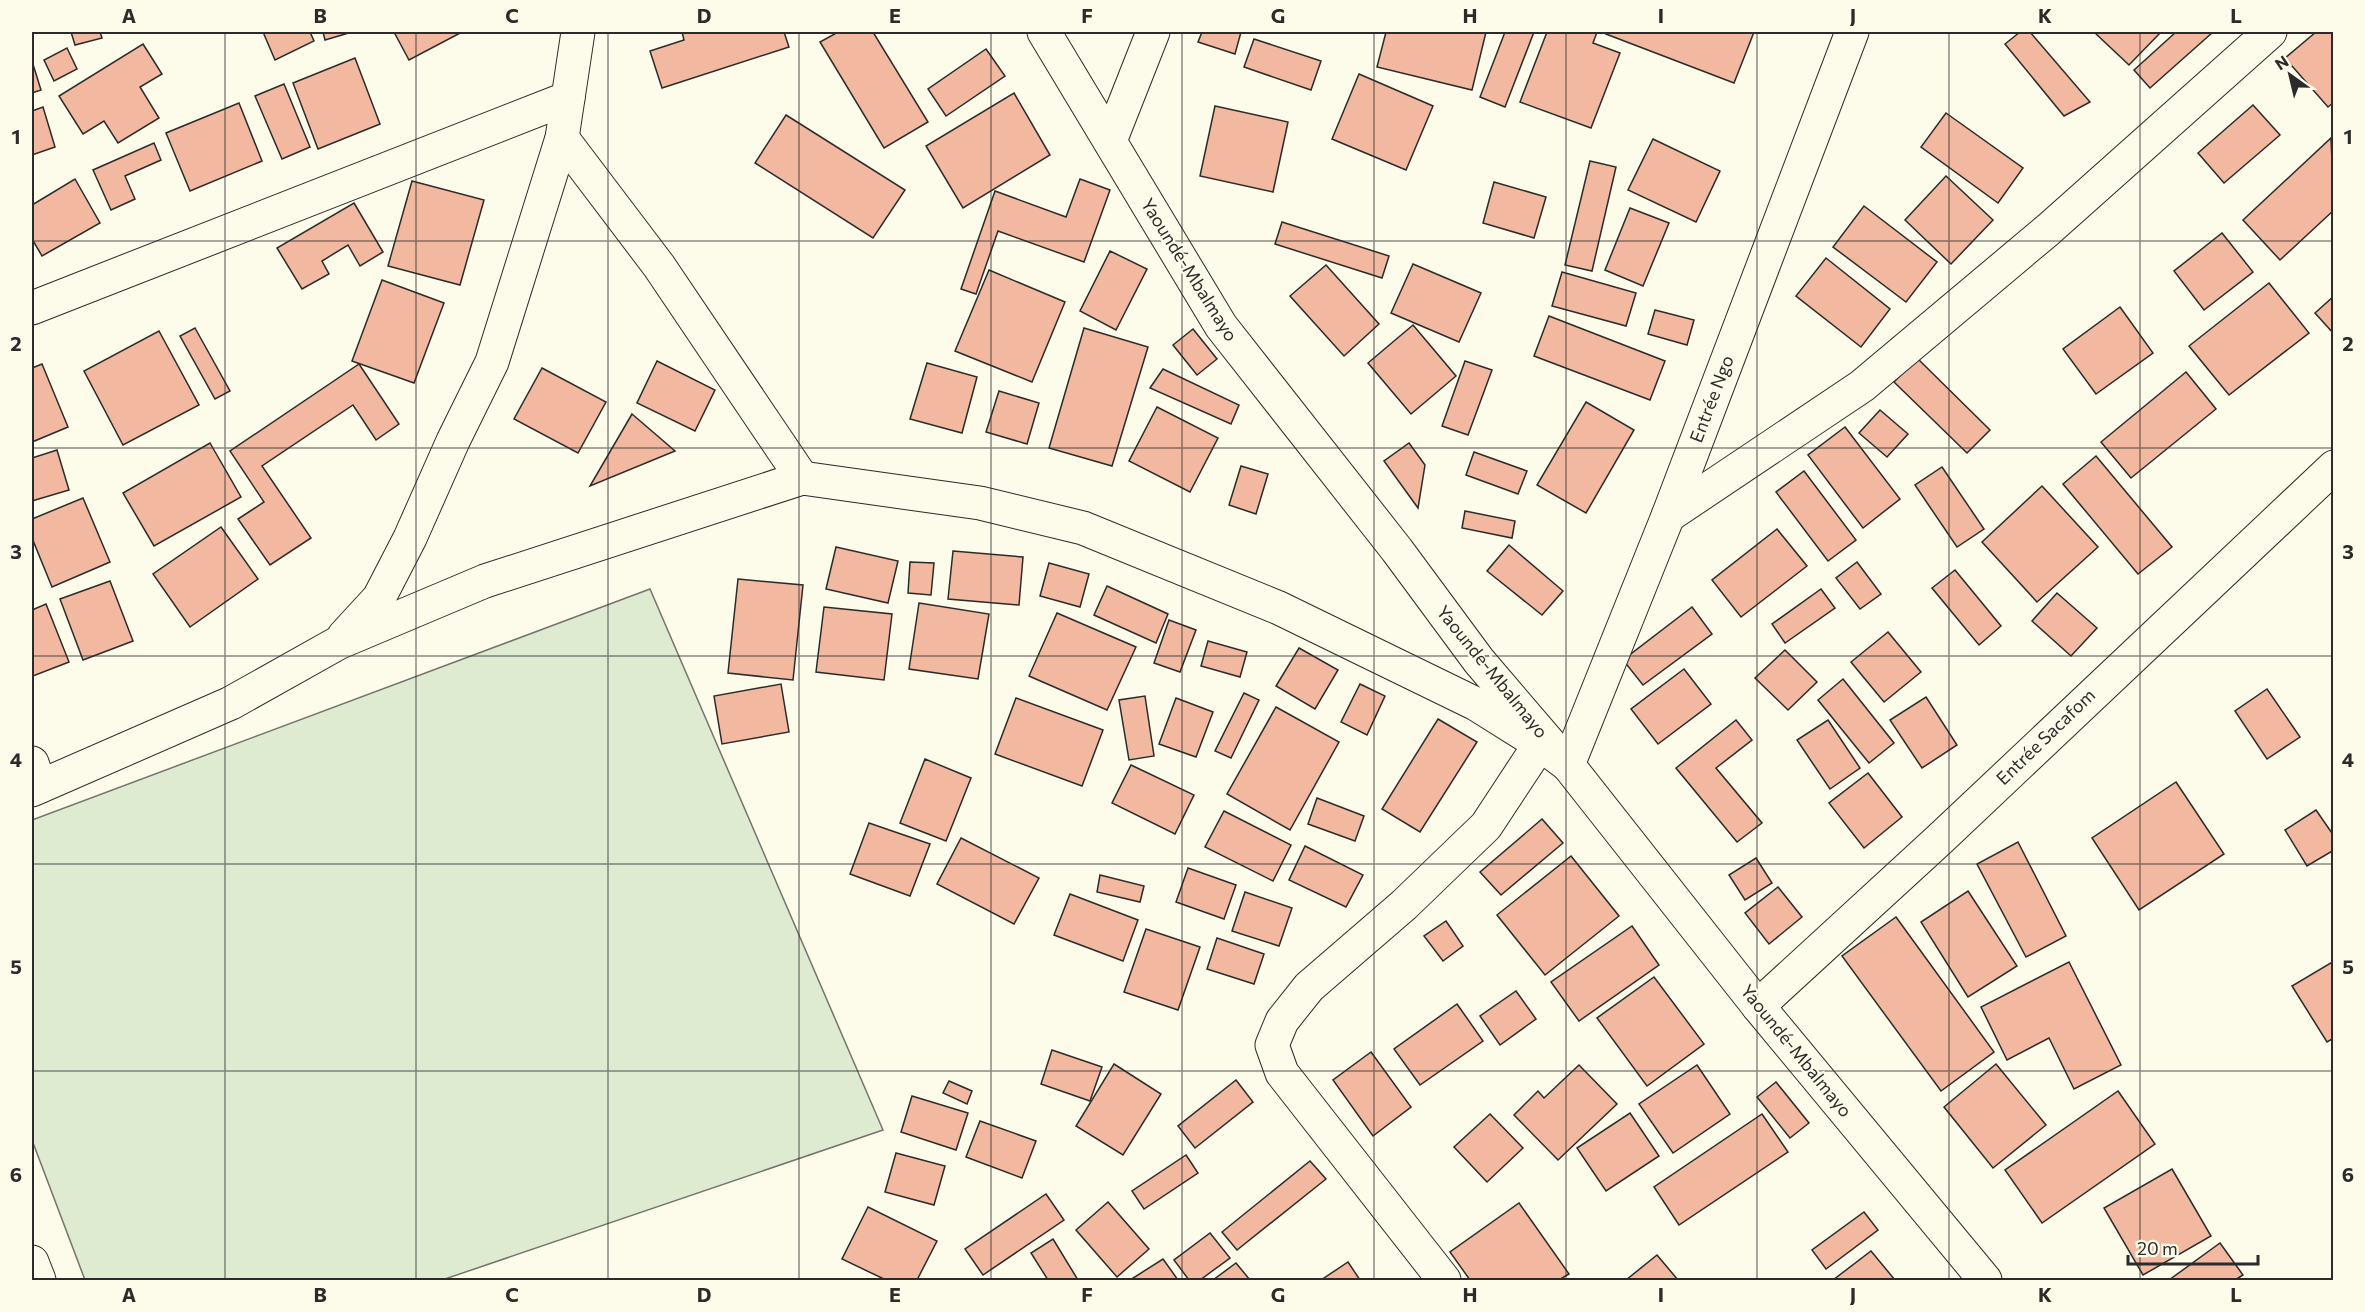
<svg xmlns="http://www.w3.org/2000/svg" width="2365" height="1312" viewBox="0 0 2365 1312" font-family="Commissioner,sans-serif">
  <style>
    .green { fill: #deebd1; stroke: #74746e; stroke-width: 1.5 }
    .building { fill: #f2b8a0; stroke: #2b2b2b; stroke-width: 1.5 }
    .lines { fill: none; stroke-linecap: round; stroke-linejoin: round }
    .minor-casing { stroke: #2b2b2b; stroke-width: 35 }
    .tertiary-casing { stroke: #2b2b2b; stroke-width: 35 }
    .trunk-casing { stroke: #2b2b2b; stroke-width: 35 }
    .minor { stroke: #fdfbea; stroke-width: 33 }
    .tertiary { stroke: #fdfbea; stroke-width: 33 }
    .trunk { stroke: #fdfbea; stroke-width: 33 }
    .grid { fill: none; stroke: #2b2b2b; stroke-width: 1.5; stroke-opacity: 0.55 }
    .labels { text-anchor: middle; stroke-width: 4.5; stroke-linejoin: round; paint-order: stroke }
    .street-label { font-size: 18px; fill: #2b2b2b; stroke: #fdfbea }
    .neatline { fill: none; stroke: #2b2b2b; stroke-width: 2 }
    .grid-label { font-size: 20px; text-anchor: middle; font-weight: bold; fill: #2b2b2b }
  </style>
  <rect width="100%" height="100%" fill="#fdfbea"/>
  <path class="green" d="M650,589L883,1130L442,1280H85L32,1140V820Z"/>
  <g class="building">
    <path d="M71,32H100L102,38L75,45Z"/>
    <path d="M263,32H310L314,41L275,60Z"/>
    <path d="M323,32H352L325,40Z"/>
    <path d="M394,32H462L409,60Z"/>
    <path d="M682,32H784L789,47L662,88L650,51L684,40Z"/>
    <path d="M838,32H873L928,122L884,148L820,42Z"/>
    <path d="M1202,32H1241L1235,54L1198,42Z"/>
    <path d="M1386,32H1486L1472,90L1377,67Z"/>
    <path d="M1505,32H1534L1505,107L1480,97Z"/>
    <path d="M1547,32H1597L1593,43L1620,53L1591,128L1520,102Z"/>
    <path d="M1607,32H1754L1734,83L1606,34Z"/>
    <path d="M2020,32H2030L2090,102L2064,116L2005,44Z"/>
    <path d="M2094,32H2161L2129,65Z"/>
    <path d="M2176,32H2213L2150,88L2134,70Z"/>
    <path d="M2316,32H2334V102L2328,107L2285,58Z"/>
    <path d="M1254,39L1321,61L1311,90L1244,67Z"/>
    <path d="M143,44L162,74L140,87L159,118L118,143L104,121L83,134L59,96Z"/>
    <path d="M67,48L77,69L54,81L44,60Z"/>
    <path d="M986,49L1005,76L946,116L928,89Z"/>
    <path d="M355,58L380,124L318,149L293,83Z"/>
    <path d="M32,61L41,90L32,93Z"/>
    <path d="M1359,74L1433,106L1406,170L1332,139Z"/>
    <path d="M284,84L310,147L282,159L255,96Z"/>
    <path d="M1014,93L1050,155L963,208L926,146Z"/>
    <path d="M239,103L262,161L190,191L166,133Z"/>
    <path d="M2253,105L2280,135L2224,183L2198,153Z"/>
    <path d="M1215,106L1288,122L1273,192L1200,176Z"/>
    <path d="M43,107L55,147L32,155V111Z"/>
    <path d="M1946,113L2023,168L1998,203L1921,147Z"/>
    <path d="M786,115L905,190L873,238L755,163Z"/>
    <path d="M2331,138L2334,210L2280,260L2243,220Z"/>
    <path d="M1653,139L1720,171L1696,222L1628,190Z"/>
    <path d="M154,143L161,160L125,176L135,199L111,210L93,170Z"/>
    <path d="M1590,161L1616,167L1592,271L1565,265Z"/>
    <path d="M1946,176L1993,220L1951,264L1905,220Z"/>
    <path d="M75,179L100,223L42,256L32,239V205Z"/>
    <path d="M1080,179L1110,190L1084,262L998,231L976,294L961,289L995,191L1066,217Z"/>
    <path d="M412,181L484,200L460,285L388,266Z"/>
    <path d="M1494,182L1546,197L1534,238L1483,223Z"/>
    <path d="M354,203L383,252L360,266L348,245L322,261L329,274L302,289L277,248Z"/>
    <path d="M1864,206L1937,262L1906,302L1833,247Z"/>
    <path d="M1630,208L1669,223L1643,286L1605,270Z"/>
    <path d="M1282,222L1389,256L1382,278L1275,244Z"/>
    <path d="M2222,233L2253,272L2204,310L2174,271Z"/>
    <path d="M1110,251L1147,269L1116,330L1080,311Z"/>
    <path d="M1826,258L1890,309L1861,347L1796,296Z"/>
    <path d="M1413,264L1481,293L1459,342L1391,313Z"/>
    <path d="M1326,265L1379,324L1344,356L1290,296Z"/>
    <path d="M989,270L1065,302L1032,382L955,351Z"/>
    <path d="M1562,272L1636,293L1626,326L1552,306Z"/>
    <path d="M382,280L444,303L414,383L352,361Z"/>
    <path d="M2269,283L2309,333L2229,395L2189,346Z"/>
    <path d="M2334,296V334L2315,313Z"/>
    <path d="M2120,307L2153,353L2096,394L2063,349Z"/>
    <path d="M1655,310L1694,320L1687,345L1648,334Z"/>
    <path d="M1549,316L1665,361L1650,400L1534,356Z"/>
    <path d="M1413,325L1456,376L1411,414L1368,363Z"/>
    <path d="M195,328L230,391L215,399L180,336Z"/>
    <path d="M1084,328L1148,347L1112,466L1049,448Z"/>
    <path d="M1193,329L1217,359L1197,375L1173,345Z"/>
    <path d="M159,331L199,405L123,445L84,371Z"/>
    <path d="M1917,358L1990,430L1967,453L1894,382Z"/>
    <path d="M657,361L715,390L695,431L637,403Z"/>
    <path d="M1465,361L1492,370L1468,435L1442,426Z"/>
    <path d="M927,363L977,377L962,433L910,419Z"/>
    <path d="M42,364L68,427L32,442V368Z"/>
    <path d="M359,364L399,424L376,440L353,405L262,466L311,538L270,565L238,519L264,502L230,451Z"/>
    <path d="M542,368L606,402L578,453L514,419Z"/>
    <path d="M1163,369L1239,405L1231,424L1150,388Z"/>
    <path d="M2186,372L2216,409L2131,478L2101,442Z"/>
    <path d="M999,391L1039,403L1027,444L986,432Z"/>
    <path d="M1586,402L1634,430L1586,513L1537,485Z"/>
    <path d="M1157,407L1218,438L1190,492L1129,461Z"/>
    <path d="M1880,410L1908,434L1887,457L1859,433Z"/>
    <path d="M632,414L675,451L590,486Z"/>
    <path d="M1845,427L1900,499L1863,528L1808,455Z"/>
    <path d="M210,443L241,497L154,546L123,493Z"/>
    <path d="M1409,443L1425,465L1418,508L1384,461Z"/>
    <path d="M57,450L69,490L32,501V458Z"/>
    <path d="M1474,452L1527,471L1518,494L1466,475Z"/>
    <path d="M2096,456L2172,547L2138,574L2063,484Z"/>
    <path d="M1241,466L1268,474L1256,514L1229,505Z"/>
    <path d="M1942,467L1984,529L1957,547L1915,485Z"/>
    <path d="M1804,471L1856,540L1828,561L1776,492Z"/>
    <path d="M2042,486L2098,547L2037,602L1982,542Z"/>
    <path d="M83,498L110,562L52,587L32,538V519Z"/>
    <path d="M1465,511L1515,521L1512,538L1462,528Z"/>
    <path d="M221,527L258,579L190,627L153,574Z"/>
    <path d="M1777,529L1807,566L1741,617L1712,580Z"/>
    <path d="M1509,545L1563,591L1542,615L1487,571Z"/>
    <path d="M836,547L898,561L888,603L826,589Z"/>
    <path d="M953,551L1023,557L1019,605L948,599Z"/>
    <path d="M910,562L934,563L931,595L908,593Z"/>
    <path d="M1857,562L1881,594L1860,609L1836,578Z"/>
    <path d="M1049,563L1089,574L1080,607L1040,596Z"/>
    <path d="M1955,570L2001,626L1979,645L1932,588Z"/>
    <path d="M738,579L803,585L793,680L728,673Z"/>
    <path d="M110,581L133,641L83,660L60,599Z"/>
    <path d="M1107,586L1168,614L1156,643L1094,615Z"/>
    <path d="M1821,589L1835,608L1785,643L1772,624Z"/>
    <path d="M2057,593L2097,628L2071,656L2032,621Z"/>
    <path d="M919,603L989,614L978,679L909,669Z"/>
    <path d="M46,604L69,662L33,676L32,610Z"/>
    <path d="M824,607L892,614L884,680L816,672Z"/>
    <path d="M1692,607L1712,634L1643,685L1623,660Z"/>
    <path d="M1057,613L1136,647L1107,710L1029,676Z"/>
    <path d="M1169,620L1196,630L1180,672L1154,663Z"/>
    <path d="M1888,632L1921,672L1884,702L1851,662Z"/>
    <path d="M1208,641L1247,652L1240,677L1201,666Z"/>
    <path d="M1299,648L1338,670L1315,709L1276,686Z"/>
    <path d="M1785,650L1817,682L1788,710L1755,678Z"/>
    <path d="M1684,669L1711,704L1658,744L1631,709Z"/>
    <path d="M1843,679L1894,743L1869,763L1818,700Z"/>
    <path d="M781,684L789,732L722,744L714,696Z"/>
    <path d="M1360,684L1385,696L1367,735L1341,722Z"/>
    <path d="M2267,689L2300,737L2267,759L2235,711Z"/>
    <path d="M1244,693L1259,700L1231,758L1215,751Z"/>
    <path d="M1145,696L1154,756L1129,760L1119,700Z"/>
    <path d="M1926,697L1957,745L1922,768L1890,720Z"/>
    <path d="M1016,698L1103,730L1082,786L995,754Z"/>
    <path d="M1176,698L1213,712L1196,757L1159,744Z"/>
    <path d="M1276,707L1339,742L1290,830L1227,794Z"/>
    <path d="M1438,719L1477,742L1420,832L1382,809Z"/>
    <path d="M1736,720L1752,740L1716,768L1762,823L1737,842L1676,768Z"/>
    <path d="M1828,720L1860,768L1830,789L1797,740Z"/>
    <path d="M925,759L971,778L946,841L900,823Z"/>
    <path d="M1131,765L1194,795L1175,834L1112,803Z"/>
    <path d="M1868,773L1902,817L1864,848L1829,803Z"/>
    <path d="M2176,782L2224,854L2139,910L2092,838Z"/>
    <path d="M1317,798L1364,816L1355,841L1308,824Z"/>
    <path d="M2316,810L2334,836V850L2307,866L2285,830Z"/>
    <path d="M1224,811L1291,845L1273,881L1205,847Z"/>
    <path d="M1542,819L1563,843L1501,895L1480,872Z"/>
    <path d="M869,823L930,844L910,896L850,874Z"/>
    <path d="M961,838L1039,878L1014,924L937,884Z"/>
    <path d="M2018,842L2066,936L2026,957L1977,864Z"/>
    <path d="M1305,846L1363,875L1346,907L1289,880Z"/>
    <path d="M1571,856L1619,916L1545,975L1497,915Z"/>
    <path d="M1756,858L1772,883L1745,900L1729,875Z"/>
    <path d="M1188,868L1236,885L1224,919L1176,902Z"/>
    <path d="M1100,875L1144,886L1140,902L1097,892Z"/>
    <path d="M1778,887L1802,917L1769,944L1745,913Z"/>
    <path d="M1968,891L2017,966L1968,997L1921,922Z"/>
    <path d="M1245,892L1292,908L1279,946L1232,931Z"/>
    <path d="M1070,894L1138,920L1123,961L1054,935Z"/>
    <path d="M1896,917L1994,1052L1941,1091L1842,956Z"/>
    <path d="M1446,921L1463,946L1443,961L1424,936Z"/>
    <path d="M1632,926L1659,965L1579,1021L1551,982Z"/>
    <path d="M1146,929L1200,947L1178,1010L1124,992Z"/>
    <path d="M1217,938L1264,954L1254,984L1207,969Z"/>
    <path d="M2334,961V1038L2327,1042L2292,986Z"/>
    <path d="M2069,962L2121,1065L2074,1089L2049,1038L2007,1060L1981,1007Z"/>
    <path d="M1654,977L1704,1044L1647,1086L1597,1018Z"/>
    <path d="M1516,991L1536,1019L1500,1045L1480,1016Z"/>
    <path d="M1457,1004L1483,1041L1420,1085L1394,1049Z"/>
    <path d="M1052,1050L1102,1067L1090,1101L1041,1084Z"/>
    <path d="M1371,1052L1411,1107L1373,1136L1333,1080Z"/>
    <path d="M1114,1064L1161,1094L1123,1155L1076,1126Z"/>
    <path d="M1996,1064L2046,1125L1993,1168L1944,1107Z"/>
    <path d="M1579,1065L1617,1104L1558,1160L1514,1115L1538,1091L1544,1098Z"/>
    <path d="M1697,1065L1730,1114L1673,1153L1639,1104Z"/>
    <path d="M1236,1080L1253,1102L1195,1148L1178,1126Z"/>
    <path d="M949,1081L972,1091L967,1104L943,1093Z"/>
    <path d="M1776,1082L1809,1123L1790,1138L1757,1097Z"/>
    <path d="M2118,1091L2155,1144L2042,1223L2005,1170Z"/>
    <path d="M912,1096L968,1113L956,1150L901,1132Z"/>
    <path d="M1630,1113L1659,1156L1606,1191L1577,1148Z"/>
    <path d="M1490,1114L1523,1148L1487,1182L1454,1147Z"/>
    <path d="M1762,1114L1788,1152L1679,1225L1654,1187Z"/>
    <path d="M980,1121L1036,1141L1022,1178L966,1157Z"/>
    <path d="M896,1153L945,1166L934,1205L885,1192Z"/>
    <path d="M1186,1155L1198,1173L1144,1209L1132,1191Z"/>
    <path d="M1310,1161L1326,1179L1237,1250L1222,1232Z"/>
    <path d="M2172,1169L2211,1236L2143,1275L2104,1208Z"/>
    <path d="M1046,1194L1064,1220L983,1275L965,1249Z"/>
    <path d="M1108,1202L1149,1249L1117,1277L1076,1230Z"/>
    <path d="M1519,1203L1569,1274L1559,1280H1470L1450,1252Z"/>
    <path d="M868,1207L937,1241L917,1280H886L842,1259Z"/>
    <path d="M1864,1212L1878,1230L1826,1269L1812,1250Z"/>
    <path d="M1210,1233L1230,1258L1200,1280H1189L1174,1260Z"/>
    <path d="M1053,1239L1078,1280H1048L1031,1253Z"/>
    <path d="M2220,1243L2243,1275L2235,1280H2169Z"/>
    <path d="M1871,1251L1895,1280H1833Z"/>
    <path d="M1657,1255L1678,1280H1626Z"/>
    <path d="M1163,1259L1178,1280H1130Z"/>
    <path d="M1348,1262L1360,1280H1321Z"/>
    <path d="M1236,1263L1250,1280H1213Z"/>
  </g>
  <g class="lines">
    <defs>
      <g id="minor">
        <path d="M1110,141L1153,32"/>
        <path d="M32,308L568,98"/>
        <path d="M1668,516L1862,386L2049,229L2270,32"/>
        <path d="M32,763L40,786"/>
        <path d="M1758,1006L1940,839L2334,467"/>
        <path d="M32,1262L39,1280"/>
        <path d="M1444,1280L1282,1073L1272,1045L1282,1021L1309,987L1404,905L1486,826L1540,744"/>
      </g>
      <g id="tertiary">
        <path d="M562,138L659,266L802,478"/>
        <path d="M344,636L379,598L410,538L453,441L492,362L562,138L578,32"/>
        <path d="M32,790L231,703L338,643L485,581L802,478L980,503L1083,528L1279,608L1476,704L1540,744L1568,765L1668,516L1852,32"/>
      </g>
      <path id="trunk" d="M1044,32L1221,326L1397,550L1479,661L1568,765L1758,1006L1985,1280"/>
    </defs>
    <use href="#minor" class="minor-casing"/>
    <use href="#tertiary" class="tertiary-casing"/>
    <use href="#trunk" class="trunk-casing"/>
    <use href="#minor" class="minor"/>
    <use href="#tertiary" class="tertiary"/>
    <use href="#trunk" class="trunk"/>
  </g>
  <path class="grid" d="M225,32V1280M416,32V1280M608,32V1280M799,32V1280M991,32V1280M1182,32V1280M1374,32V1280M1566,32V1280M1757,32V1280M1949,32V1280M2140,32V1280M32,241H2334M32,448H2334M32,656H2334M32,864H2334M32,1071H2334"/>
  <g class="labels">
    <g class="street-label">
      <text transform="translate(1189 270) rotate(58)" y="6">Yaoundé-Mbalmayo</text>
      <text transform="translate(1712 399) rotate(-69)" y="6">Entrée Ngo</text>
      <text transform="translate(1492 672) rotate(51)" y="6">Yaoundé-Mbalmayo</text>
      <text transform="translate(2046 737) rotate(-44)" y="6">Entrée Sacafom</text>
      <text transform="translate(1796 1051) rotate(51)" y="6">Yaoundé-Mbalmayo</text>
    </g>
  </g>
  <rect width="2365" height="1312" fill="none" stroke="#fdfbea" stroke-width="66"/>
  <g transform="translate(2290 75) rotate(326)" stroke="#fdfbea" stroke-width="4.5" paint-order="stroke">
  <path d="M0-4.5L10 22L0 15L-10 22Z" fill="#2b2b2b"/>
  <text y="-9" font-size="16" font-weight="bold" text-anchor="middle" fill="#2b2b2b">N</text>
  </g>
  <path d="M2128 1255v9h130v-9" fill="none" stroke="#2b2b2b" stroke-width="3"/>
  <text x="2137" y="1255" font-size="18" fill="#2b2b2b" stroke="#fdfbea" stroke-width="4.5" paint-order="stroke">20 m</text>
  <rect x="33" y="33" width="2299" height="1246" class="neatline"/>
  <g class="grid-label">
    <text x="129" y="23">A</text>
    <text x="320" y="23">B</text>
    <text x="512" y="23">C</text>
    <text x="704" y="23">D</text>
    <text x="895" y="23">E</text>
    <text x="1087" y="23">F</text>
    <text x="1278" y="23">G</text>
    <text x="1470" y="23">H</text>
    <text x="1661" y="23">I</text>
    <text x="1853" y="23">J</text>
    <text x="2045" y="23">K</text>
    <text x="2236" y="23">L</text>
    <text x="16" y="144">1</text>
    <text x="2348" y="144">1</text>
    <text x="16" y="351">2</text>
    <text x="2348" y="351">2</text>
    <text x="16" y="559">3</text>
    <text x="2348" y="559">3</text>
    <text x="16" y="767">4</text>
    <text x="2348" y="767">4</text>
    <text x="16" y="974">5</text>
    <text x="2348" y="974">5</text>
    <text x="16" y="1182">6</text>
    <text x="2348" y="1182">6</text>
    <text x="129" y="1302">A</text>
    <text x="320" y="1302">B</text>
    <text x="512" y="1302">C</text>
    <text x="704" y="1302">D</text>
    <text x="895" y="1302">E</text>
    <text x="1087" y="1302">F</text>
    <text x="1278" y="1302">G</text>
    <text x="1470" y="1302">H</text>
    <text x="1661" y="1302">I</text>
    <text x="1853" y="1302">J</text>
    <text x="2045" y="1302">K</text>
    <text x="2236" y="1302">L</text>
  </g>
</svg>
